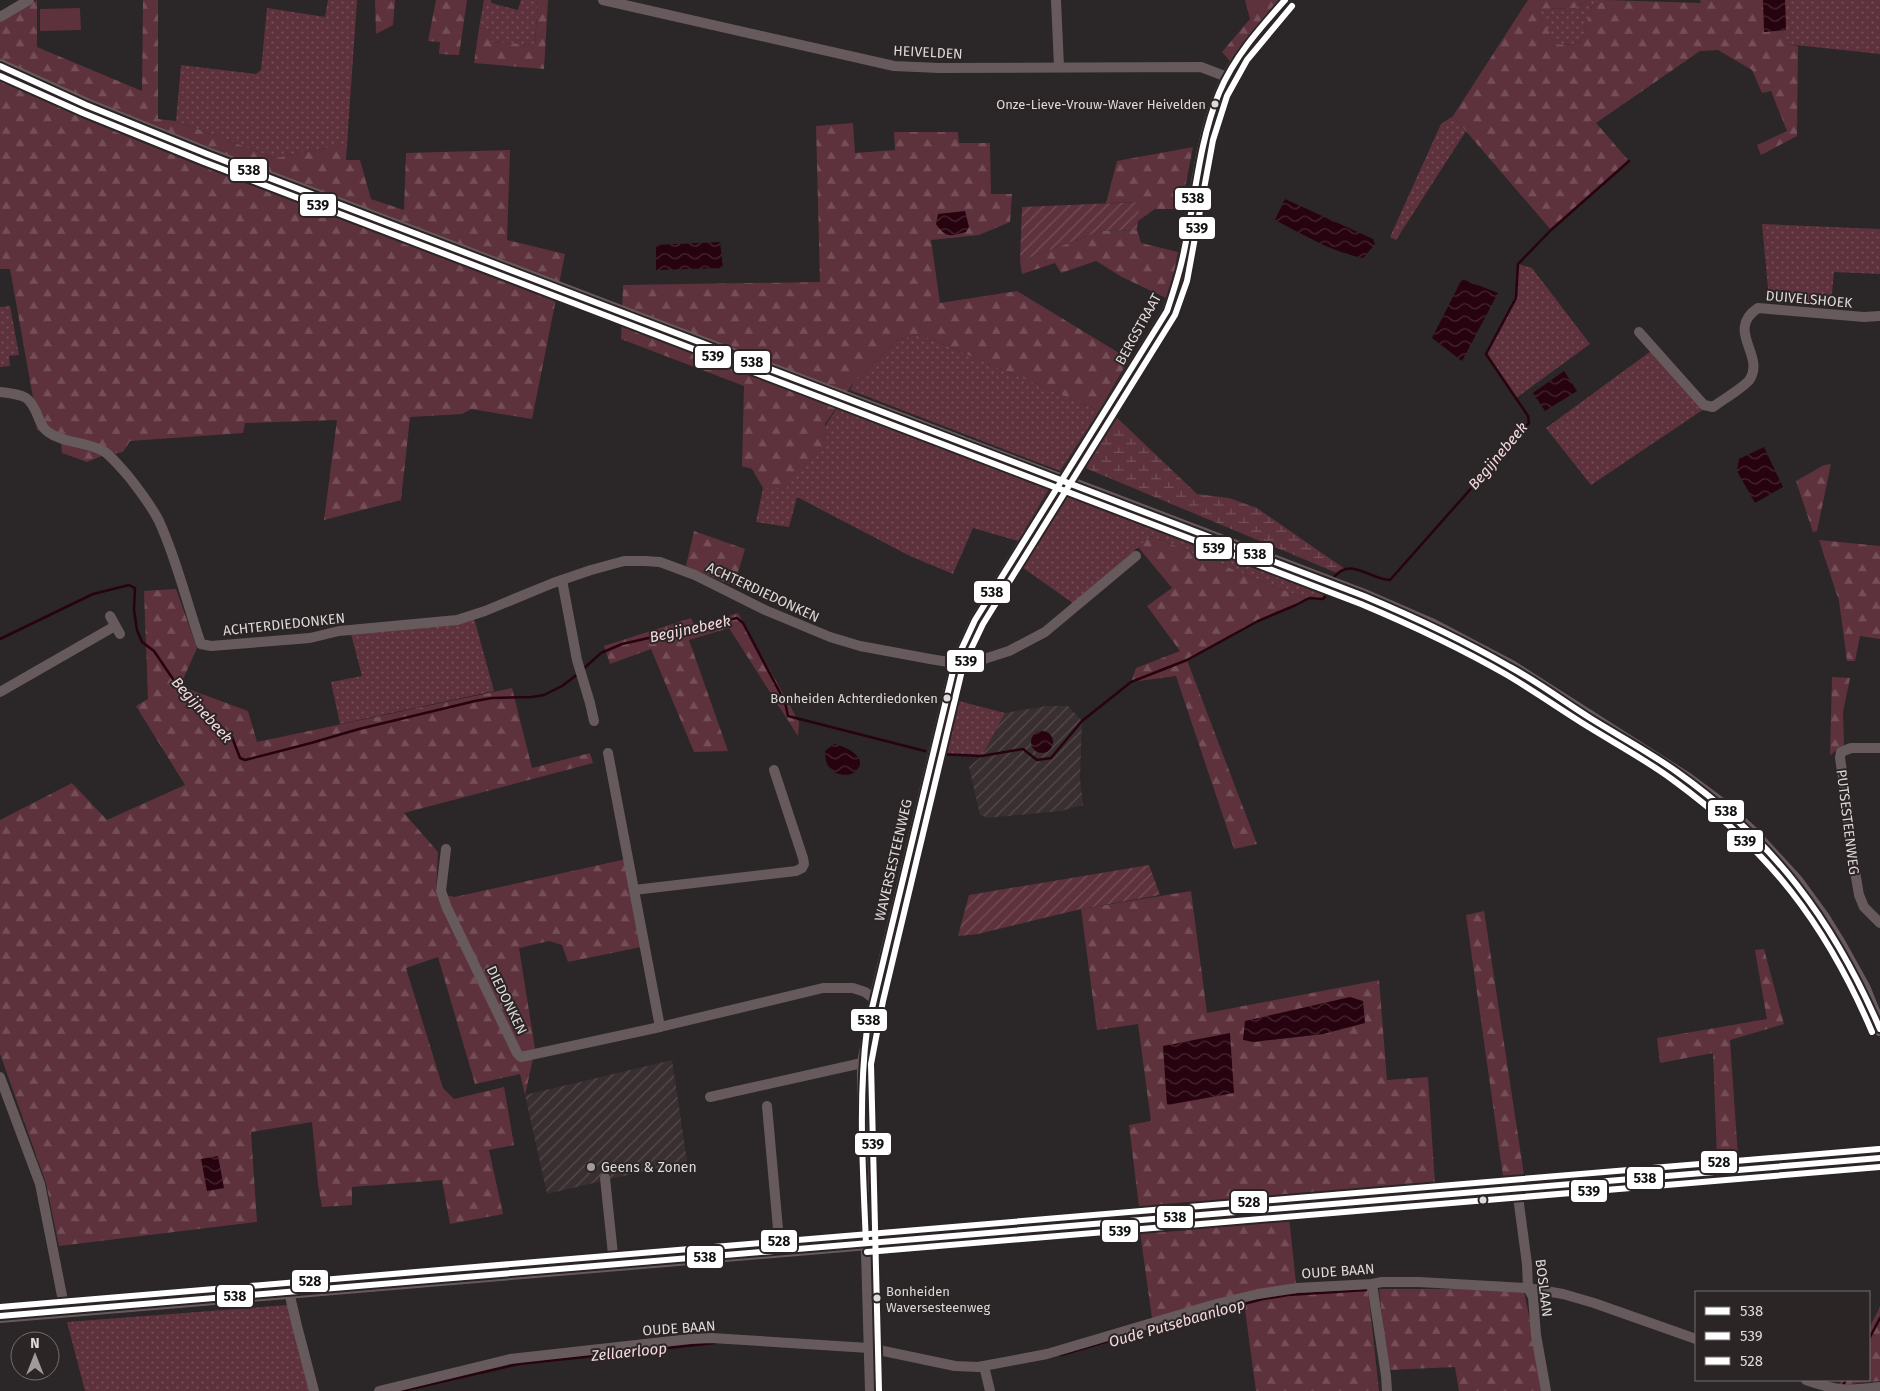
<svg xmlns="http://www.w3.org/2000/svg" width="1880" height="1391" viewBox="0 0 1880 1391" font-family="'Fira Sans',sans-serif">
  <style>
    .industrial { fill: url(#industrial-furrows) }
    .grass { fill: url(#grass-dots) }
    .forest { fill: url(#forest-firs); fill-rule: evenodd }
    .wetland { fill: url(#wetland-marsh) }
    .garden { fill: url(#garden-furrows) }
    .pitch { fill: #5e323d }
    .water { fill: url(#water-waves) }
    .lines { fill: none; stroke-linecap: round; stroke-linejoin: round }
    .stream { stroke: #27030f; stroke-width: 2.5 }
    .minor { stroke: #665a5d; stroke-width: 10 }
    .major { stroke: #675a5d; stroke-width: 14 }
    .major-bridge { stroke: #675a5d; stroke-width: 14 }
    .bus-1-casing { stroke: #2c2526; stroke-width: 10 }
    .bus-2-casing { stroke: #2c2526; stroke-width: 10 }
    .bus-3-casing { stroke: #2c2526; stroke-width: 10 }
    .bus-1 { stroke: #fff; stroke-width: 6 }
    .bus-2 { stroke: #fff; stroke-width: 6 }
    .bus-3 { stroke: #fff; stroke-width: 6 }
    .bus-dot { fill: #dedada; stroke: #2c2526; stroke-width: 2 }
    .poi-dot { fill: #9f9b9b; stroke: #2c2526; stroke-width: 2 }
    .labels { text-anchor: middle; stroke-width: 4; stroke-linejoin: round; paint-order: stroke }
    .bus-label { font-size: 13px; fill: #dedada; stroke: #2c2526; text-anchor: end }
    .street-label { font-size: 14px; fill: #dedada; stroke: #2c2526 }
    .poi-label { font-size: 14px; fill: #dedada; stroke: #2c2526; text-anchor: start }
    .water-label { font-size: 15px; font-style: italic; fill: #f4dadf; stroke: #2c2526 }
    .line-badge { stroke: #2c2526; stroke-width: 2 }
    .pale-badge-label { font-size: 14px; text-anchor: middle; font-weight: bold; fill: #111 }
  </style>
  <defs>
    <pattern id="industrial-furrows" width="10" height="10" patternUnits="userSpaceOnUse" patternTransform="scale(1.25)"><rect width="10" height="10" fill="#392e30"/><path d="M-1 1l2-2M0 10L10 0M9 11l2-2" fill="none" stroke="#554c4d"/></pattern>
    <pattern id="grass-dots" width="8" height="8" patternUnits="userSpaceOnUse" patternTransform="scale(1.25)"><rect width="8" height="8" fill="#5e323d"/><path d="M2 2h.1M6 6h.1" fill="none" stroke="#754f58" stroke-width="1.8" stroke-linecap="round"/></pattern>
    <pattern id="forest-firs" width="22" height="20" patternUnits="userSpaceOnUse" patternTransform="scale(1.25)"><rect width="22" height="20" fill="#5e323d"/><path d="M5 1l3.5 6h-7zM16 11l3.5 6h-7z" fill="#754f58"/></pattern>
    <pattern id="wetland-marsh" width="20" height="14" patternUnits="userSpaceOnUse" patternTransform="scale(1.25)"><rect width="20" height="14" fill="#5e323d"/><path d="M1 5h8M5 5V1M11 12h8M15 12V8" fill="none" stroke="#754f58"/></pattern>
    <pattern id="garden-furrows" width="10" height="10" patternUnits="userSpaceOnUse" patternTransform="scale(1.25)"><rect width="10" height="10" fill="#5e323d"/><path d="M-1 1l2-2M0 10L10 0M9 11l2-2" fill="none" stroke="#754f58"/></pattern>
    <pattern id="water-waves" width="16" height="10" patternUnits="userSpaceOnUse" patternTransform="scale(1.25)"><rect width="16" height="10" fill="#27030f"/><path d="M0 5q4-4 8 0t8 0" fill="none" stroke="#462731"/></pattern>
  </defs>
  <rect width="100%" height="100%" fill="#2b2627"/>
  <g class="industrial">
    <path d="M1046,706H1068L1082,721L1080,779L1083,805L1061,811L988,818L980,815L969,767L982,756L1005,713Z"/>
    <path d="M672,1060L687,1161L547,1194L525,1095Z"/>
  </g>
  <g class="grass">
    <path d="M328,0H357L347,144L275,158L176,121L181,65L256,74L261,70L267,8L325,17Z"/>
    <path d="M484,0H491V3L518,10L521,0H538L535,45L491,42L492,30L479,28Z"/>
    <path d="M1590,0H1607L1592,6L1583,36L1575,45L1554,44L1538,9L1575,8Z"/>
    <path d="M1785,0H1880V54L1786,44Z"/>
    <path d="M1453,116L1466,131L1396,240L1390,237L1441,124Z"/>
    <path d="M1762,224L1880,229V274L1834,272L1831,303L1769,299Z"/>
    <path d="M1518,264L1532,268L1590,344L1516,398L1486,354L1516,298Z"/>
    <path d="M10,306L19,355L9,356L10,366L0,367V307Z"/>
    <path d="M919,334L1099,411L1060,471L850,390L854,382L897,340Z"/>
    <path d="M1651,351L1704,409L1591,485L1546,428Z"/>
    <path d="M840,403L1052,484L1018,541L973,528L953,574L910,556L797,497L789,527L756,522L763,488H786Z"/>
    <path d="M1063,489L1327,593L1323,599L1309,598L1306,599L1151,536L1074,604L1019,565Z"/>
    <path d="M474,618L494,691L340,724L331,682L362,676L351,634Z"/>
    <path d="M951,699L1005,713L982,756L938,754Z"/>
    <path d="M288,1305L311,1391H85L67,1322Z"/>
  </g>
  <g class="forest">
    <path d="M37,0V47L142,91L143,0H158V119L176,121L275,158L347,144L346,160H360L371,199L404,210L406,153L510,150L507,240L565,254L532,419L471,409L462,414L410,417L401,500L324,520L337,420L245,423L243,433L130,441L123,452L102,456L87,462L62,453L61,442L37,430L34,403L10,269H0V22Z"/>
    <path d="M375,0H395L393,25L376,34Z"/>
    <path d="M436,0H467L459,55L439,54L440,42L428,41Z"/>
    <path d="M538,0H548L544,69L474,63L479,28L492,30V42L535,45Z"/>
    <path d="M1245,0H1279L1230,61L1222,52L1250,19Z"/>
    <path d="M1528,0H1590L1575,8L1539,9L1554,44L1575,45L1583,36L1592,6L1607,0L1701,3L1700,0H1763L1765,32L1786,30L1787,44L1798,46L1797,136L1761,155L1757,145L1787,131L1771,91L1762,93L1752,70L1718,50L1700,51L1596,123L1629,161L1551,230L1453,116Z"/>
    <path d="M853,123L855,153L895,150L894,132H958L959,143H990L991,194H1012L1010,222L979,235L931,240L940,303L1017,291L1129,359L1099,411L919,334L897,340L854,382L825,424L828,442L786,488H763L752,469L742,466L744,386L621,339L623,285L820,282L816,126Z"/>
    <path d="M1193,147L1181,209H1155L1138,221V202L1106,203L1117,161Z"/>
    <path d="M1137,230L1141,243L1178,252L1173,280L1166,298L1122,277L1096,261L1061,273L1055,263L1022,274L1020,261L1101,231Z"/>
    <path d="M1831,464L1817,531L1813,532L1796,481L1824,465Z"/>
    <path d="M694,531L745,549L734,586L686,566Z"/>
    <path d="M1151,536L1306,599L1296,605L1258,621L1187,660L1257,844L1234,849L1176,676L1131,682L1136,668L1180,651L1147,606L1172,588L1138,547Z"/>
    <path d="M1819,540L1880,546V639L1860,636L1855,661H1847L1839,601Z"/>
    <path d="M176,589L197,648L180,686L248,711L257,742L512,688L532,768L590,753L593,763L404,813L438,852L436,893L455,897L626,859L641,947L568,962L562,945L549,941L519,948L535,1049L525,1095L520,1074L475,1084L438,957L406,968L443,1088L454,1099L504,1087L514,1145L489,1150L503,1214L450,1224L442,1180L352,1187V1205L322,1207L318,1185L312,1122L251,1132L257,1222L59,1246L46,1183L0,1054V820L72,783L107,820L185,785L136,706L148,699L144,591Z"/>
    <path d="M738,613L799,722L798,736L729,628L689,640L728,751L694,752L651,649L610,664L604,646L691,618L695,627Z"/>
    <path d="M1832,677L1850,678L1843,712L1844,745L1830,755Z"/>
    <path d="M1191,891L1207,1013L1379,980L1387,1080L1428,1077L1435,1184L1139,1207L1129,1125L1151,1121L1138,1024L1097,1030L1081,909ZM1363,1001L1364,1023L1323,1034L1253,1042Z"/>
    <path d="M1484,911L1524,1175L1503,1176L1466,915Z"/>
    <path d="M1764,949L1784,1024L1730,1040L1738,1157L1717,1160L1713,1053L1660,1063L1657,1038L1767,1019L1755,950Z"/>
    <path d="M1289,1217L1296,1283L1152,1318L1140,1232Z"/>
    <path d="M1368,1289L1379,1391H1256L1244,1302L1290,1291Z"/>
    <path d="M1379,1289H1458L1524,1292L1545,1391H1459L1455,1367L1388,1370Z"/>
    <path d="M1880,1307V1381L1839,1385L1841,1380H1869V1328Z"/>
  </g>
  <path class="wetland" d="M1110,411L1197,494L1229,498L1257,508L1345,569L1337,573L1078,465Z"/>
  <g class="garden">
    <path d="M1139,202L1137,230L1101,231L1020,261L1022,207Z"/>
    <path d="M1149,865L1160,895L1081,909L978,934L958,936L969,895Z"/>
  </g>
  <path class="pitch" d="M80,8L81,30L40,31V9Z"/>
  <g class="water">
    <path d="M1763,0H1785L1786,30L1764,32Z"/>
    <path d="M1285,199L1373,239L1375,244L1363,258C1334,253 1302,234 1275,220Z"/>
    <path d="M965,211L969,227L966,232C951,236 946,239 936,224L938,214Z"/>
    <path d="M720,242L723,268L656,270V245Z"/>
    <path d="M1462,279L1498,293L1462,361L1432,338Z"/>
    <path d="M1564,371L1577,391L1545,411L1533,393Z"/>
    <path d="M1764,447L1783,487L1755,503L1737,471L1739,459Z"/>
    <circle cx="1042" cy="742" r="11"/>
    <path d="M834,744C844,746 870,757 856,771C849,778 833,775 828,766C826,762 825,757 825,751Z"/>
    <path d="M1350,997L1363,1001L1365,1023L1323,1034L1253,1042L1243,1040L1245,1021Z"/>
    <path d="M1230,1033L1234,1093L1167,1105L1163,1046Z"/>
    <path d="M218,1156L224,1188L207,1191L201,1159Z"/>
  </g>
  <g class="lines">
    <g class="stream">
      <path d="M1334,577C1351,556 1370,580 1390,580L1529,423L1528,416L1486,354L1516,298L1518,264L1551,230L1629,161"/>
      <path d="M0,639L93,594L129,585L135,588L134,610L137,630L142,642L154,651L179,688L232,737L240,758L245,760L311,743L359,729L475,701L492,698L532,697L544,695L562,686L578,674"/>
      <path d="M582,670L601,653L622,644L737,618L743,623L785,702L788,716L925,751"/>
      <path d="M938,754L982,756L1023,749L1037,760L1051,758L1082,721L1131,682L1187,660L1258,621L1296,605L1309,598L1323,599L1327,593"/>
      <path d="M1161,1325L1263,1299L1288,1295L1366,1290"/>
      <path d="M1869,1339L1880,1318"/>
      <path d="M1061,1355L1139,1332"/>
      <path d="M1842,1387L1846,1380"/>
      <path d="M402,1391L519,1364L714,1343"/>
    </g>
    <g class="minor">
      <path d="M603,0L894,66L939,68L1201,67L1227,77"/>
      <path d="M1056,0L1059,67"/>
      <path d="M0,17L29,0"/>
      <path d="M1639,332L1704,405L1713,407C1721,401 1746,386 1750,379C1765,355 1725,330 1758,308L1864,317L1880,316"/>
      <path d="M0,392C25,395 30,395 39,419C41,424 44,429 48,432C64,444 87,441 105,452C114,459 121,468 129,477C140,491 151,505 159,521C177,560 187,604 201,644L211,646L310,638L339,631L457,620L485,611L553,583L591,570L624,561H645L660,562L695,575L765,610L830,637L860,646L930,659L955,663L969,662L984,659L1009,651L1045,632L1136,556"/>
      <path d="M562,580L577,660L590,703L594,721"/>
      <path d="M110,616L120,634"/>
      <path d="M0,692L115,626"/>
      <path d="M1880,748H1851L1841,752L1840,758L1848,811V830L1859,895L1864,907L1880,923"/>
      <path d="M608,753L660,1027"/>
      <path d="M446,849L441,891L447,908L517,1053L521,1057L660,1027L823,988H853L865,992L874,999"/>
      <path d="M634,890L796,871L802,868L804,864L803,858L774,770"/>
      <path d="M0,1077L40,1184L65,1311"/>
      <path d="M710,1097L862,1063"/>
      <path d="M767,1106L780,1251"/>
      <path d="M605,1178L614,1264"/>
      <path d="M1517,1189L1527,1264L1528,1288L1533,1297L1536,1335L1546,1391"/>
      <path d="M1372,1284L1386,1376L1387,1391"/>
      <path d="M289,1292L297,1326L314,1391"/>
      <path d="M984,1366L990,1391"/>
      <path d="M1806,1380C1837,1391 1847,1391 1880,1387"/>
      <path d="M379,1391L510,1359L690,1339L712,1338L869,1348L955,1366L978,1367L1047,1354L1216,1304L1258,1294L1297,1288L1372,1284L1382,1282H1419L1528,1288L1563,1294L1594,1303L1696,1339"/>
      <path d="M870,1391L862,1114V1063L874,999L955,663L975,620L1167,311C1170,301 1175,290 1178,279C1194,218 1195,152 1219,93C1234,57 1259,29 1285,0"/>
    </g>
    <g class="major">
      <path d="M0,66L86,105L207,154L1049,476"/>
      <path d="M1074,485L1364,596L1433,626L1511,667L1688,780L1719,803L1752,833L1796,881L1823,918L1839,944L1864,989L1880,1029"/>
      <path d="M0,1316L1880,1158"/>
    </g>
    <path class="major-bridge" d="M1049,476L1074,485"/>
    <defs>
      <g id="bus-1">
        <path d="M0,66L86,105L207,154L1364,596C1414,617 1463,640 1510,667C1538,682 1563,701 1590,718C1619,736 1649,752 1677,772C1774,841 1833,920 1880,1029"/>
        <path d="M866,1243C863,1171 858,1100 867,1029L955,663L975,620L1167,311C1173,293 1179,275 1183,256C1195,202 1198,145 1219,93C1234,57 1260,28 1285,0"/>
        <path d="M0,1316L1880,1158"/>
      </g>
      <g id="bus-2">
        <path d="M0,76L83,113L204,162L1361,604C1411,625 1460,648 1507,675C1534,691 1560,709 1587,726C1616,744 1646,760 1673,780C1769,850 1826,924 1872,1032"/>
        <path d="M867,1252L1880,1167"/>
        <path d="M879,1391L871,1064L883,1001L963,666L983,624L1175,315L1187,281L1213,140L1227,96L1247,60L1292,6"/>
      </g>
      <path id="bus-3" d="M0,1307L1879,1149"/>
    </defs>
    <use href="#bus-1" class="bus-1-casing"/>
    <use href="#bus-2" class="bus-2-casing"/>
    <use href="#bus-3" class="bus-3-casing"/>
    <use href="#bus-1" class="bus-1"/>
    <use href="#bus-2" class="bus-2"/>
    <use href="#bus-3" class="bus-3"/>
  </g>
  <g class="bus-dot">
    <circle cx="1215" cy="104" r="4.5"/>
    <circle cx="947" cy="698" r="4.5"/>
    <circle cx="1483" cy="1200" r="4.5"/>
    <circle cx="877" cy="1298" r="4.5"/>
  </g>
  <circle class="poi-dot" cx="591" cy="1167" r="5"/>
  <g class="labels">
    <g class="bus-label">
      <text x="1206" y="109">Onze-Lieve-Vrouw-Waver Heivelden</text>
      <text x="938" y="703">Bonheiden Achterdiedonken</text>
      <text x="886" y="1296" text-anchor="start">Bonheiden<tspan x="886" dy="16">Waversesteenweg</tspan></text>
    </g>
    <g class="street-label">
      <text transform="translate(928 52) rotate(3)" y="5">HEIVELDEN</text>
      <text transform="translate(1809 299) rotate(5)" y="5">DUIVELSHOEK</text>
      <text transform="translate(1138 329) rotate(-61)" y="5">BERGSTRAAT</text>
      <text transform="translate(763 592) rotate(25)" y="5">ACHTERDIEDONKEN</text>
      <text transform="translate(284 624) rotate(-6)" y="5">ACHTERDIEDONKEN</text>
      <text transform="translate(1848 822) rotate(83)" y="5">PUTSESTEENWEG</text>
      <text transform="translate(893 860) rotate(-77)" y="5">WAVERSESTEENWEG</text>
      <text transform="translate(507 1000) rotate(64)" y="5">DIEDONKEN</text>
      <text transform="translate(1338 1271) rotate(-4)" y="5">OUDE BAAN</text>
      <text transform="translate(1544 1288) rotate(83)" y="5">BOSLAAN</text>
      <text transform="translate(679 1328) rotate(-4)" y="5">OUDE BAAN</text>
    </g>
    <g class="poi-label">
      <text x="601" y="1172">Geens &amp; Zonen</text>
    </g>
    <g class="water-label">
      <text transform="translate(1498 456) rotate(-50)" y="5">Begijnebeek</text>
      <text transform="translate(690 629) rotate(-12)" y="5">Begijnebeek</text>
      <text transform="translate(202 710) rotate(48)" y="5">Begijnebeek</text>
      <text transform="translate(1177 1323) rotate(-16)" y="5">Oude Putsebaanloop</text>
      <text transform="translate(629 1352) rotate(-6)" y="5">Zellaerloop</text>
    </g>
  </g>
  <g class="line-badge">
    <rect x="229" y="158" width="39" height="24" rx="5" fill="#fff"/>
    <rect x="1174" y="187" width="38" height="24" rx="5" fill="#fff"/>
    <rect x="299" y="193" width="38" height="24" rx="5" fill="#fff"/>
    <rect x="1178" y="216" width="38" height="24" rx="5" fill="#fff"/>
    <rect x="694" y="345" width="38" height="24" rx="5" fill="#fff"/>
    <rect x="733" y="350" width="38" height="24" rx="5" fill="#fff"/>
    <rect x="1195" y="536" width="38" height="24" rx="5" fill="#fff"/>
    <rect x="1236" y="542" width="38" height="24" rx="5" fill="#fff"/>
    <rect x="973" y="580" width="38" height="24" rx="5" fill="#fff"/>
    <rect x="946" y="649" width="39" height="24" rx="5" fill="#fff"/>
    <rect x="1707" y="799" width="38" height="24" rx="5" fill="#fff"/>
    <rect x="1726" y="829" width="38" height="24" rx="5" fill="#fff"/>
    <rect x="850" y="1008" width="38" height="24" rx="5" fill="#fff"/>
    <rect x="854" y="1132" width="38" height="24" rx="5" fill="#fff"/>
    <rect x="1700" y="1150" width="38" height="24" rx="5" fill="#fff"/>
    <rect x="1626" y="1166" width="38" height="24" rx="5" fill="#fff"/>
    <rect x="1570" y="1179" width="38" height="24" rx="5" fill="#fff"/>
    <rect x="1230" y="1190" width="38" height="24" rx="5" fill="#fff"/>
    <rect x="1156" y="1205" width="38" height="24" rx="5" fill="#fff"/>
    <rect x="1101" y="1219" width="38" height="24" rx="5" fill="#fff"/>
    <rect x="760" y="1229" width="38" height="24" rx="5" fill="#fff"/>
    <rect x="686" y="1245" width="38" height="24" rx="5" fill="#fff"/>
    <rect x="291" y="1269" width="38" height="24" rx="5" fill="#fff"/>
    <rect x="216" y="1284" width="38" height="24" rx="5" fill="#fff"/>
  </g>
  <g class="pale-badge-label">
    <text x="249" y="175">538</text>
    <text x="1193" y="203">538</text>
    <text x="318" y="210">539</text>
    <text x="1197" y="233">539</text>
    <text x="713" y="361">539</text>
    <text x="752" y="367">538</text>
    <text x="1214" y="553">539</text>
    <text x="1255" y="559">538</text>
    <text x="992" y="597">538</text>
    <text x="966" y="666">539</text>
    <text x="1726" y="816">538</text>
    <text x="1745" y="846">539</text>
    <text x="869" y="1025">538</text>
    <text x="873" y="1149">539</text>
    <text x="1719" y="1167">528</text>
    <text x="1645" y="1183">538</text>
    <text x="1589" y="1196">539</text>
    <text x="1249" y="1207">528</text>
    <text x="1175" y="1222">538</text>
    <text x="1120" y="1236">539</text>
    <text x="779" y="1246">528</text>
    <text x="705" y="1262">538</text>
    <text x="310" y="1286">528</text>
    <text x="235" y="1301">538</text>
  </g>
  <rect x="1695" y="1291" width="175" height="90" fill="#2c2526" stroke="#736d6e"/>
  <rect x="1705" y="1307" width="25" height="8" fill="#ffffff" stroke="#736d6e"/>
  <text x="1740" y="1316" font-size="15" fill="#dedada">538</text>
  <rect x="1705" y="1332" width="25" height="8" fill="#ffffff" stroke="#736d6e"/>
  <text x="1740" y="1341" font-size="15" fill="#dedada">539</text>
  <rect x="1705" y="1357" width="25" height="8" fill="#ffffff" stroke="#736d6e"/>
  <text x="1740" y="1366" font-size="15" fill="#dedada">528</text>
  <g transform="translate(35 1356)"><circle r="24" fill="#2c2526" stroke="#736d6e"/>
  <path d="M0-4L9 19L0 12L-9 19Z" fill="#9f9b9b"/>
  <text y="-8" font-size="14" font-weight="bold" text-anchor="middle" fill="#dedada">N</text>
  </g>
</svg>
